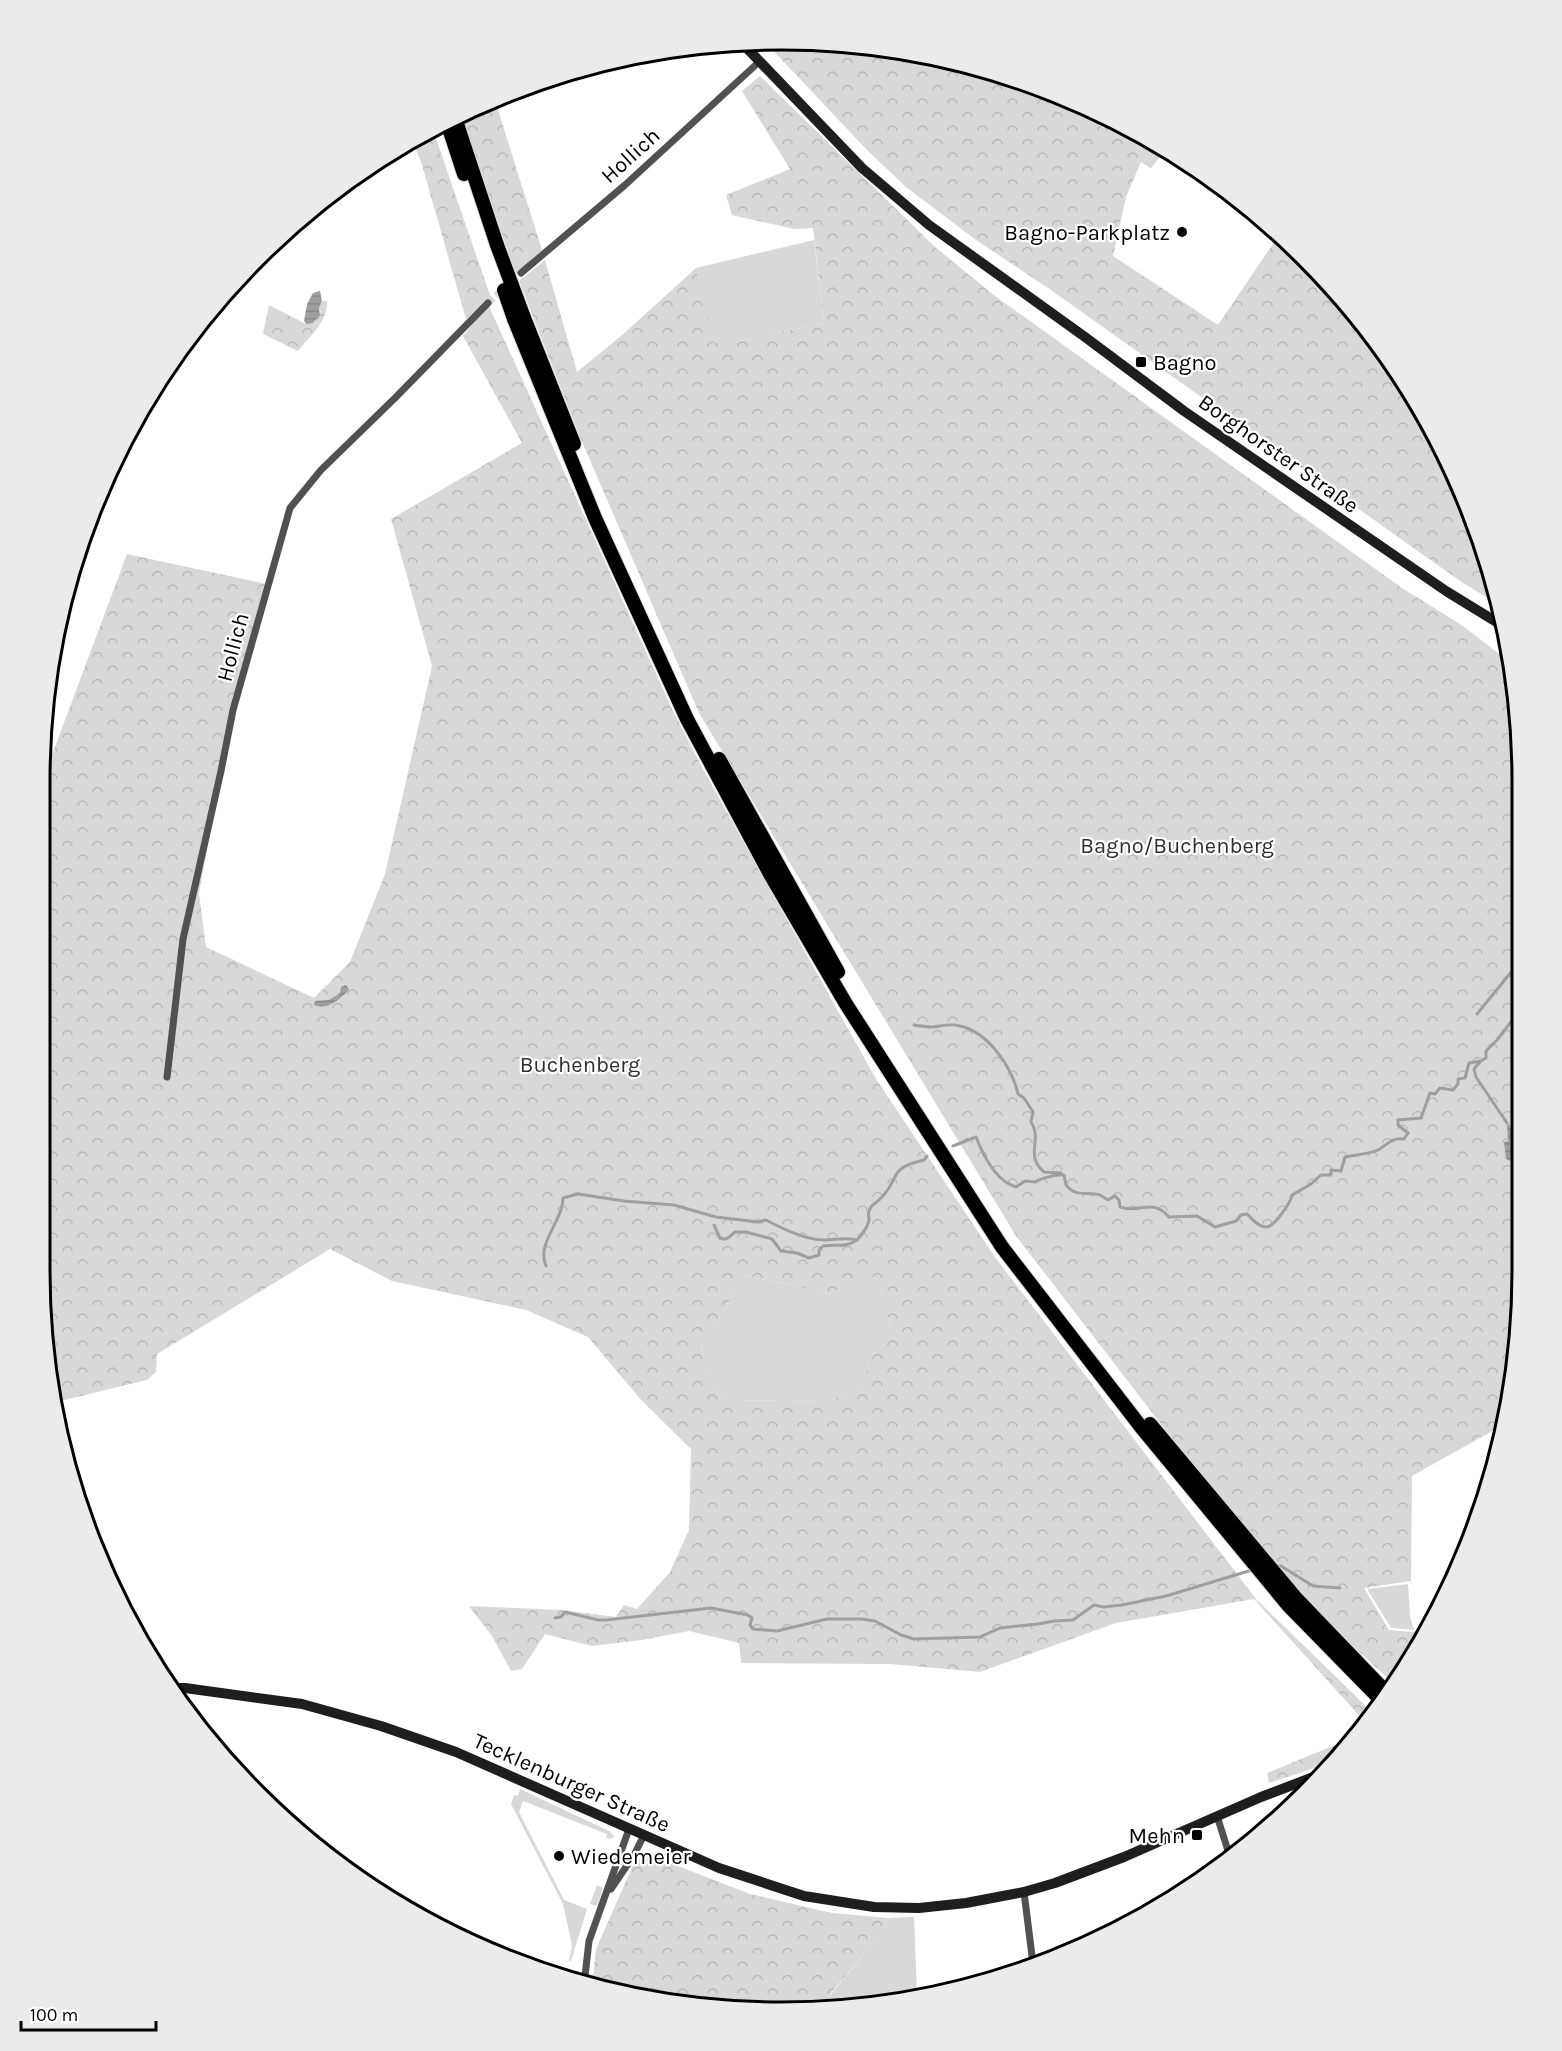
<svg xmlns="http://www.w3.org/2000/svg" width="1562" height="2051" viewBox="0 0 1562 2051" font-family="Karla,sans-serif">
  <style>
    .grass { fill: #d8d8d8 }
    .forest { fill: url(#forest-crowns); fill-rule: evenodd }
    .water { fill: url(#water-rules) }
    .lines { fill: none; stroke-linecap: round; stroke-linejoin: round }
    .stream { stroke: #9f9f9f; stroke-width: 3 }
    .street-tunnel { stroke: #d9d9d9; stroke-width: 7; stroke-dasharray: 7 3.5; stroke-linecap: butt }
    .highway-casing { stroke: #dbdbdb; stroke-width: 16 }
    .street { stroke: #515151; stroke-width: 7 }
    .secondary { stroke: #1e1e1e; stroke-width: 10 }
    .highway { stroke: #000; stroke-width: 14 }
    .highway-bridge-casing { stroke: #dbdbdb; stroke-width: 16; stroke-linecap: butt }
    .highway-bridge { stroke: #000; stroke-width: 14 }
    .poi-dot { fill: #000; stroke: #fff; stroke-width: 2 }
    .labels { text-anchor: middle; stroke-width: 4.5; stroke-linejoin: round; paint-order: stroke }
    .street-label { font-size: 22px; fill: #000; stroke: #fff }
    .poi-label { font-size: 22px; fill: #000; stroke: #fff; text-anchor: end }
    .park-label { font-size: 22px; fill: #2f2f2f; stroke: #fff }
    .rim { fill: none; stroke: #000; stroke-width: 3 }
  </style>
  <defs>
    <pattern id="forest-crowns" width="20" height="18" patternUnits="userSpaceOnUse" patternTransform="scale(1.5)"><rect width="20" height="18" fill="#d8d8d8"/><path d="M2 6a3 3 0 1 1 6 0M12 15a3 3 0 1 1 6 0" fill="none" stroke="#b8b8b8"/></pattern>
    <pattern id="water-rules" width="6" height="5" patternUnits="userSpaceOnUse" patternTransform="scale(1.5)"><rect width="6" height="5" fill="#9f9f9f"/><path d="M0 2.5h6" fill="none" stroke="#878787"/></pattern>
  </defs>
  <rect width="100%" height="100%" fill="#fff"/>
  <g class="grass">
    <path d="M814,240L824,323L740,341L713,344L696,268Z"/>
    <path d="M742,1275L829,1293L875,1275L890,1323L885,1344L870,1358L862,1386L826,1402L734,1400C711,1389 704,1371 701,1346L726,1308Z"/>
    <path d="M1408,1584L1410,1616L1414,1630L1391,1628L1367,1589Z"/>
    <path d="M520,1789L609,1831L615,1837L609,1839L606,1838L607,1834L523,1801L519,1812L564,1900L587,1909L571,1961H569L572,1946L563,1904L511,1804L514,1795L518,1796Z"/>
    <path d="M597,1885L603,1888L598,1904L595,1906L590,1904Z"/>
    <path d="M914,1917L917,1994L824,2006L831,1994L871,1946L889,1918Z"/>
  </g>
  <g class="forest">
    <path d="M781,39L926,53L1065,96L1104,117L1099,125L1104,128L1109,119L1166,149L1151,168L1141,162L1126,197L1113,256L1218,325L1279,235L1306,257L1398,369L1484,542L1498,604L1463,583L1422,554L1051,290L976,240L906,187L868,151L764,41Z"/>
    <path d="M760,76L935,247L995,296L1402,588L1463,626L1512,664L1517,685V1367L1503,1425L1412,1476L1411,1581L1364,1588L1389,1630L1422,1633L1395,1685L1329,1624L1235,1520L1016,1236L699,713L580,437L519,281L545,260L577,372L621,336L696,268L714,343L740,341L824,323L813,228L794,229L732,215L726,195L790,169L742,91Z"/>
    <path d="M494,97L542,250L516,274L460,115Z"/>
    <path d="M433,130L491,298L466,319L422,165L413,141Z"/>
    <path d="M322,301H327C328,321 310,336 298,351L263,334L269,305L306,324L321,312L319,308Z"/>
    <path d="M488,304L672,709L704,771L876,1079L995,1257L1256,1599L1373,1713L1365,1722L1254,1599L1116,1623L980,1672L891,1664L741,1663L739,1643L689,1631L642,1640L592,1646L545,1634L522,1669L511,1671L492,1636L469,1606L562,1610L616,1617L624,1605L637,1609L670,1572L689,1530L691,1449L642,1401L588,1337L526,1310L392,1281L330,1249L157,1354L156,1372L147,1380L56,1402L39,1270L40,787L127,554L271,585L233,710L199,893L206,947L314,998L350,962L385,874L432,666L391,519L522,443L463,336ZM742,1275L829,1293L875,1276L890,1323L885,1344L870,1358L862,1386L826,1402L734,1400C711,1389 704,1371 701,1346L726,1308Z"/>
    <path d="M1352,1738L1333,1762L1269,1783L1267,1773Z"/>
    <path d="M647,1854L750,1894L832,1913L889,1918L871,1946L831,1993L824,2006L781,2012L592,1987L596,1949L634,1863Z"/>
  </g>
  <g class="water">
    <path d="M320,291L322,301L319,308L320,315L313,323L306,324L304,321L307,304L313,293Z"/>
    <path d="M346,985L349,989L348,991C339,1000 326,1011 314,1005L315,1001L329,1000L340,993L341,987Z"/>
    <path d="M1509,1124C1514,1134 1513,1150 1511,1161L1506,1159L1504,1142L1508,1141L1507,1125Z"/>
  </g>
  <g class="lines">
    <g class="stream">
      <path d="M1477,1014L1517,965"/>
      <path d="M914,1025C920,1026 927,1027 933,1027C942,1026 951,1023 960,1026C988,1032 1012,1067 1018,1094L1024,1098L1033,1112L1031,1122C1043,1140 1024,1155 1044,1172L1061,1173"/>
      <path d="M1480,1062L1474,1069L1476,1077L1507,1123"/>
      <path d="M953,1146L976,1137C983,1155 996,1181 1016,1187L1025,1181L1035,1182C1041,1178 1058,1174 1064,1175L1066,1185C1077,1198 1086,1191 1100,1195C1100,1195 1108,1200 1108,1200L1115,1196L1119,1200L1120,1207C1140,1214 1152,1197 1169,1217L1197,1216L1215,1227L1236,1221L1241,1215L1247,1214C1252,1219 1258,1227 1266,1227C1274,1227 1290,1204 1292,1195L1311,1184L1321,1175H1331V1170L1341,1171L1345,1157C1354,1155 1370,1154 1378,1150C1387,1145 1392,1137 1404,1139L1408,1133L1398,1125V1120L1421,1118L1430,1093L1435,1094L1440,1088L1453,1090L1458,1084V1079L1465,1078L1469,1063L1481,1061L1486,1058V1051L1497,1040L1517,1014"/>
      <path d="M714,1225L720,1238C728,1241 730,1236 735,1232H746L772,1239L781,1251L797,1253L809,1258L819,1255V1250L823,1246C835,1244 846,1248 857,1240"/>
      <path d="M546,1266C536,1243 563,1221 563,1198L578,1194L624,1201L674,1205L716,1217L758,1222L766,1220C781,1228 807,1240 824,1240C835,1240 845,1237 857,1240C861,1236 868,1227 869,1220C869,1217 868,1214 869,1211C871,1204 877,1203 881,1198C902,1177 886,1169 924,1160L927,1156"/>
      <path d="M1276,1566H1281L1313,1586L1340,1588"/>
      <path d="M555,1618L561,1617L565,1612L598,1620H606L711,1608L748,1615L752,1618L750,1625L753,1629L777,1631L827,1619H861L875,1621L901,1635L914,1639L980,1637L1000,1628L1038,1624L1054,1621L1073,1620L1094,1605L1104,1607L1122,1605L1166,1596L1252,1570"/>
    </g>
    <path class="street-tunnel" d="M488,303L521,273"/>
    <defs>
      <g id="highway">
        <path d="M455,118L497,245"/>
        <path d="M447,122L464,174"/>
        <path d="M523,315L574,444"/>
        <path d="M514,319L595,518L687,719L770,874L846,1004L1002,1247L1141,1427L1288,1605L1382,1701"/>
        <path d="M719,759L838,972"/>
        <path d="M1150,1424L1295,1597L1388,1694"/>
      </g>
    </defs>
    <use href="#highway" class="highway-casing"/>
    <g class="street">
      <path d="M521,273L625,185L760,61"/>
      <path d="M167,1077L183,939L221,771L233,710L290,508L321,470L395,398L488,303"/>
      <path d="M1217,1816L1230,1857"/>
      <path d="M611,1889L634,1855L644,1835"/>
      <path d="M1024,1892L1033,1964"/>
      <path d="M584,1985L589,1941L629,1829"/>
    </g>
    <g class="secondary">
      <path d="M742,43L862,168L929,225L1085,337L1184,411L1446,591L1503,626"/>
      <path d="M175,1688H185L302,1704L381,1726L456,1752L719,1868L804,1896L874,1907L919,1908L966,1903L1024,1892L1055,1883L1124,1857L1261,1797L1324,1773"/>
    </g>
    <use href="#highway" class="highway"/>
    <defs>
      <g id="highway-bridge">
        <path d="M497,245L523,315"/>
        <path d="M504,290L514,319"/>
      </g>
    </defs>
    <use href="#highway-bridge" class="highway-bridge-casing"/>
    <use href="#highway-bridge" class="highway-bridge"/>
  </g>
  <g class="poi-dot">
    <circle cx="1182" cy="232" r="6"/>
    <rect x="1135" y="356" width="12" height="12" rx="3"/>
    <rect x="1191" y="1829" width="12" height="12" rx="3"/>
    <circle cx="559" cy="1856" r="6"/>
  </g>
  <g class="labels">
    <g class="street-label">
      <text transform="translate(630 155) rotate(-42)" y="8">Hollich</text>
      <text transform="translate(1279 453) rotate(35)" y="8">Borghorster Straße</text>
      <text transform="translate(232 647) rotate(-75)" y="8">Hollich</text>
      <text transform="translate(572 1782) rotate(24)" y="8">Tecklenburger Straße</text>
    </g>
    <g class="poi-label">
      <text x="1170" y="240">Bagno-Parkplatz</text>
      <text x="1153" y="370" text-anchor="start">Bagno</text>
      <text x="1185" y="1843">Mehn</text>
      <text x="571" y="1864" text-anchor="start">Wiedemeier</text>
    </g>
    <g class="park-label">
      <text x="1177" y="853">Bagno/Buchenberg</text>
      <text x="580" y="1072">Buchenberg</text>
    </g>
  </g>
  <path d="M0 0H1562V2051H0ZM781 50H781A731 731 0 0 1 1512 781V1271A731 731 0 0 1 781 2002H781A731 731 0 0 1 50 1271V781A731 731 0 0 1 781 50Z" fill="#ebebeb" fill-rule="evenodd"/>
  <path class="rim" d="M781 50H781A731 731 0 0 1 1512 781V1271A731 731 0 0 1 781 2002H781A731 731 0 0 1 50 1271V781A731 731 0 0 1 781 50Z"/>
  <path d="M21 2021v9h135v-9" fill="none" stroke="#000000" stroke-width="3"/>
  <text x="30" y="2021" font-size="18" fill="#000000" stroke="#ffffff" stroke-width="4.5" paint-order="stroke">100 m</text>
</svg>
